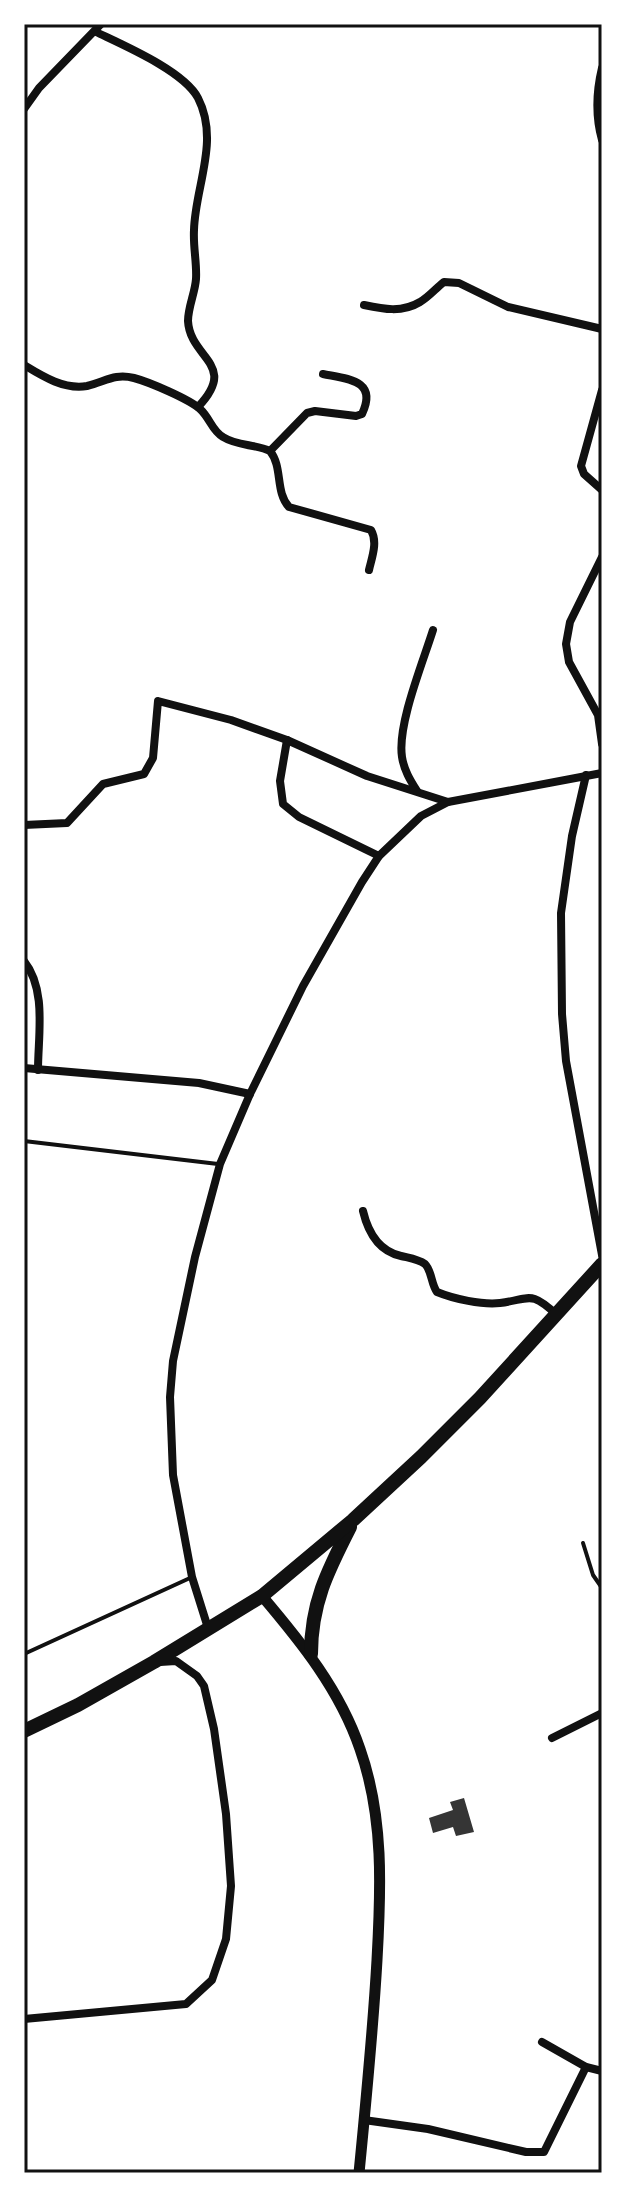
<svg xmlns="http://www.w3.org/2000/svg" width="626" height="2197" viewBox="0 0 626 2197" font-family="'Fira Sans',sans-serif">
  <style>
    .building { fill: #353535 }
    .lines { fill: none; stroke-linecap: round; stroke-linejoin: round }
    .service { stroke: #111; stroke-width: 4 }
    .minor { stroke: #111; stroke-width: 8 }
    .tertiary { stroke: #111; stroke-width: 11 }
    .trunk { stroke: #111; stroke-width: 14 }
    .neatline { fill: none; stroke: #111; stroke-width: 3 }
  </style>
  <rect width="100%" height="100%" fill="#fff"/>
  <path class="building" d="M464,1798L474,1832L456,1836L453,1827L433,1833L429,1818L453,1810L450,1802Z"/>
  <g class="lines">
    <g class="service">
      <path d="M24,1141L218,1164"/>
      <path d="M583,1543L593,1575L602,1588"/>
      <path d="M24,1654L190,1578"/>
    </g>
    <g class="minor">
      <path d="M96,32C123,45 184,71 198,98C220,141 195,187 194,230C193,247 197,263 196,279C195,293 188,307 188,321C190,359 239,364 198,407"/>
      <path d="M602,68C596,93 595,115 602,140"/>
      <path d="M24,109L39,88L101,24"/>
      <path d="M364,305C383,309 402,313 420,302C429,297 436,288 444,282L459,283L508,307L602,329"/>
      <path d="M24,365C42,376 64,390 87,386C105,382 114,373 134,378C149,382 189,399 200,409C210,418 212,431 223,437C237,446 255,444 270,451C283,467 275,492 289,507L371,530C378,542 372,557 369,570"/>
      <path d="M602,390L581,466L584,474L602,490"/>
      <path d="M270,451L307,413L315,411L356,416L362,414C378,380 348,379 323,374"/>
      <path d="M602,557L570,622L566,644L569,662L598,715L602,744"/>
      <path d="M287,740L280,781L283,804L299,817L379,856"/>
      <path d="M586,775L572,836L561,913L562,1014L566,1061L602,1255"/>
      <path d="M417,791C410,780 404,770 402,757C397,725 423,662 433,630"/>
      <path d="M24,825L67,823L103,784L144,774L153,758L158,701L231,720L287,740L367,776L448,802"/>
      <path d="M24,961C47,990 38,1035 38,1070"/>
      <path d="M24,1068L199,1083L250,1094"/>
      <path d="M363,1211C368,1232 378,1251 401,1256C409,1258 418,1259 425,1264C432,1271 431,1284 437,1292C454,1299 482,1305 500,1303C531,1299 530,1290 557,1315"/>
      <path d="M208,1628L192,1577L173,1475L170,1397L173,1361L195,1257L220,1164L250,1094L303,986L362,882L379,856L421,816L448,802L602,773"/>
      <path d="M552,1738L602,1713"/>
      <path d="M24,2019L186,2004L212,1980L226,1939L231,1886L226,1814L214,1729L204,1686L197,1676L176,1661L160,1662"/>
      <path d="M542,2042L586,2067L602,2071"/>
      <path d="M364,2120L428,2129L526,2152H544L586,2067"/>
    </g>
    <path class="tertiary" d="M262,1596C301,1642 340,1690 360,1749C384,1817 381,1889 377,1960C373,2031 366,2102 359,2173"/>
    <g class="trunk">
      <path d="M311,1654C311,1604 327,1572 350,1527"/>
      <path d="M24,1731L78,1705L154,1662L262,1596L353,1520L421,1457L480,1398L602,1264"/>
    </g>
  </g>
  <rect width="626" height="2197" fill="none" stroke="#ffffff" stroke-width="52"/>
  <rect x="26" y="26" width="574" height="2145" class="neatline"/>
</svg>
